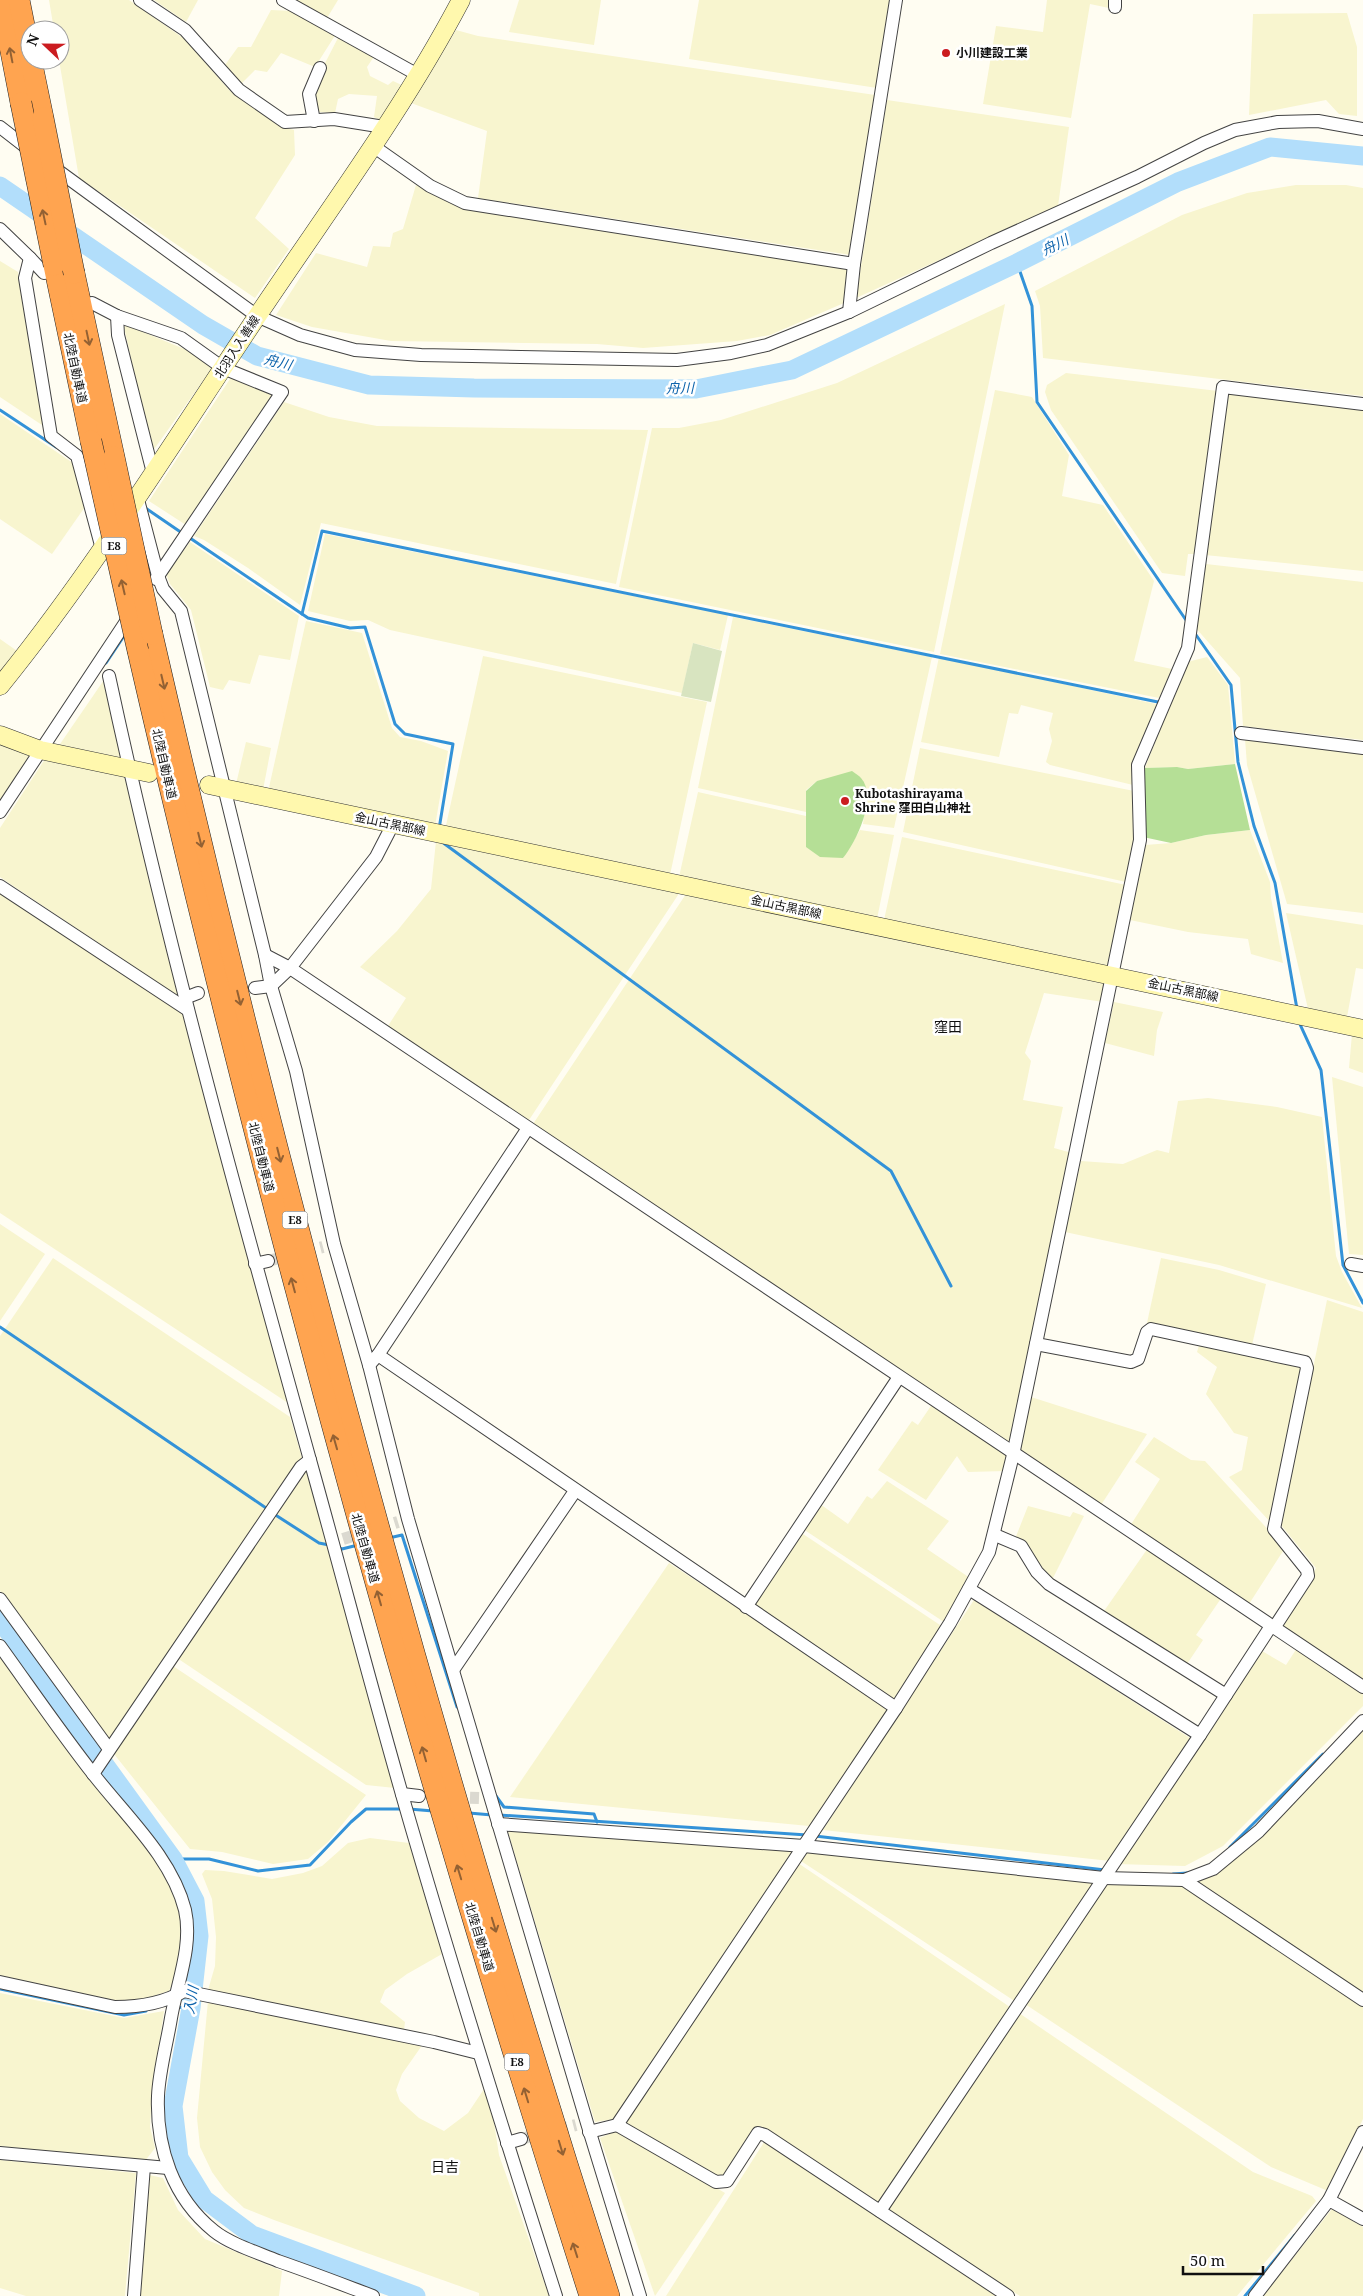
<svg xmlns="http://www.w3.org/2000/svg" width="1363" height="2296" viewBox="0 0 1363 2296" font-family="'Noto Serif','Noto Sans JP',serif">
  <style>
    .farmland { fill: #f8f5cf }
    .forest { fill: #b5df96 }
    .cemetery { fill: #d8e4c0 }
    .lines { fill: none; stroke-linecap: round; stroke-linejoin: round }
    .stream { stroke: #3392d8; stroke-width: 3 }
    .river { stroke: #b2defb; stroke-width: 19 }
    .street-tunnel { stroke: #dbd9d0; stroke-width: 12; stroke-dasharray: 12 6; stroke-linecap: butt }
    .street-casing { stroke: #434343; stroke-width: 14 }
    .secondary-casing { stroke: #323232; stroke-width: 19 }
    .highway-casing { stroke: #212121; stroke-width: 22 }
    .street { stroke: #fff; stroke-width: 12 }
    .secondary { stroke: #fff8ad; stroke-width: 18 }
    .highway { stroke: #ffa450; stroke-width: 21 }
    .highway-bridge-casing { stroke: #212121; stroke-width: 22; stroke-linecap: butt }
    .highway-bridge { stroke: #ffa450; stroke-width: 21 }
    .oneway { stroke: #936133 }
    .poi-dot { fill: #cb1c20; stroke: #fff; stroke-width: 2 }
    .labels { text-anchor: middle; stroke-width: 5; stroke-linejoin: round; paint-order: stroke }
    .shield { fill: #fff; stroke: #585858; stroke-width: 1 }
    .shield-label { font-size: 11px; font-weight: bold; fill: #101010 }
    .poi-label { font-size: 12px; font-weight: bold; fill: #101010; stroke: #fff; text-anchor: start }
    .street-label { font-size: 12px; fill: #101010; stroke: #fff }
    .water-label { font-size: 14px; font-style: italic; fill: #0e64ac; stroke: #fff }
    .neighbourhood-label { font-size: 14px; fill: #101010; stroke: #fff }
  </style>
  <rect width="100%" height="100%" fill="#fffdf2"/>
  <g class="farmland">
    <path d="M49,0H129L186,40L229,90L282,127L294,130L295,155L255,218L289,249L255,298L79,178L59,60L60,30H54Z"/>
    <path d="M154,0H198L186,22Z"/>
    <path d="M296,0H338L327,18Z"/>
    <path d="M519,0H601L594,45L509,32Z"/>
    <path d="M699,0H892L877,88L689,59Z"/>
    <path d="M1047,0H1109V8L1090,4L1071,118L983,104L996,26L1043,32Z"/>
    <path d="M271,10L293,11L336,34L315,67L281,53L267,72L255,70L241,84L225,65L238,47H251Z"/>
    <path d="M1347,13L1357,47V116L1339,114L1326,100L1249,115L1253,14Z"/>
    <path d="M456,30L478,36L875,95L851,255L478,198L487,131L411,103Z"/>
    <path d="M339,36L375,55L367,67L370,76L388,85L393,81L406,87L382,121L374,117L377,96L349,94L338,99L335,113L319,112L314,95L323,67Z"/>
    <path d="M887,100L1069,127L1058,206L856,298Z"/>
    <path d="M416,185L461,207L850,267L844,303L770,335L737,341L643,348L597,344L391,341L312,327L276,315L316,253L367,267L373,246L390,247L393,233L403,229Z"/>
    <path d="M1296,185H1346L1363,188V396L1043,358L1040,306L1035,291L1182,215L1247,193Z"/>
    <path d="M0,261L18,272L45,427L0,397Z"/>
    <path d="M1005,304L934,652L619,587L652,428H679L721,420L837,383Z"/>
    <path d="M126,325L194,353L213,367L152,452L124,327Z"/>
    <path d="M1066,373L1218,391L1196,554H1188L1185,576L1162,573L1051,410L1045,392L1047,385Z"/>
    <path d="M232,376L274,396L186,525L149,501Z"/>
    <path d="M995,390L1032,397L1069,455L1062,496L1103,505L1154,581L1134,661L1172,669L1159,698L940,654Z"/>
    <path d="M1229,394L1363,409V571L1205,555Z"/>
    <path d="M284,402L329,417L377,426L648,430L616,584L321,523L300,605L248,568L204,540L194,536Z"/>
    <path d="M0,414L76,465L87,504L52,554L0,519Z"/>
    <path d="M325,534L728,615L720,650L693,643L682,693L390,630L368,620L350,621L308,611Z"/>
    <path d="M190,542L299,616L290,660L259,655L250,684L229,680L223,690L210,687L191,610L170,584L166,574Z"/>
    <path d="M1206,564L1363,582V740L1243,726L1240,678L1194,626Z"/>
    <path d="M733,617L932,657L894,828L863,824L867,794L817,781L806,790V812L698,788Z"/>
    <path d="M306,621L362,633L392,728L400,737L421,741L448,751L435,826L268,792Z"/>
    <path d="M0,639L20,653L0,677Z"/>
    <path d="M483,656L707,702L670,875L445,830Z"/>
    <path d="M939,657L1156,704L1157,711L1133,785L1050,765L1046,762L1052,741L1049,729L1053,713L1021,705L1018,714L1009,713L999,757L921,742Z"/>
    <path d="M1207,657L1228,685L1235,764L1188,769L1177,767L1145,768L1187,662Z"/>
    <path d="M106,677L124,761L58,747Z"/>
    <path d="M1245,739L1363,754V913L1287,904L1247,765Z"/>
    <path d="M0,740L35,753L0,807Z"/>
    <path d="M246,742L271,748L263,790L236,784Z"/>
    <path d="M920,748L1134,791L1136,838L1126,882L903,832Z"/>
    <path d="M47,756L125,773L179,997L0,877V828Z"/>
    <path d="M698,792L806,816V846L843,858L860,830L894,835L877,919L679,877Z"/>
    <path d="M1250,830L1270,882L1271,898L1283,963L1251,954L1248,939L1188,932L1130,920L1145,845L1171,843L1206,835Z"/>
    <path d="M902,837L1126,885L1108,965L1106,968L884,920Z"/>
    <path d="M436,841L682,889L527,1123L386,1029L406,998L360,967L397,931L431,889Z"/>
    <path d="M0,891L182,1011L291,1405L0,1213Z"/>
    <path d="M688,891L1107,982L1103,1002L1044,993L1025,1053L1031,1061L1023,1100L1063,1107L1054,1148L1072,1153L1013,1439L1007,1443L531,1127Z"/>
    <path d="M1286,913L1363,925V969L1356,968L1347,1017L1308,1009Z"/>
    <path d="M1114,1002L1163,1012L1157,1030L1154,1056L1105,1043Z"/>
    <path d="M1352,1034L1363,1035V1073L1349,1068Z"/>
    <path d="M1332,1077L1363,1087V1255L1349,1254Z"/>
    <path d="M1208,1098L1277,1107L1322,1117L1336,1256L1342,1272L1362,1308L1219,1265L1065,1232L1081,1161L1123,1164L1157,1150L1169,1153L1178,1101Z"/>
    <path d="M0,1224L45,1254L0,1321Z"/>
    <path d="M53,1258L290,1417L302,1458L110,1742L0,1591V1336Z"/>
    <path d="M1161,1258L1219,1270L1266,1284L1252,1345L1147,1323Z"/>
    <path d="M1327,1300L1363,1312V1680L1282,1627L1316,1568L1281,1525Z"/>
    <path d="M1200,1342L1302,1365L1271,1523L1229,1477L1242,1470L1248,1437L1234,1433L1206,1394L1217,1367L1197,1352Z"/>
    <path d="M1031,1397L1147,1434L1101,1505L1019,1451Z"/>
    <path d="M933,1403L1010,1456L1006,1471L968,1472L957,1456L926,1500L878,1470L912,1421L918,1425Z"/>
    <path d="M1154,1437L1191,1460L1205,1461L1285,1548L1249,1604L1130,1526L1160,1479L1135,1462Z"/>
    <path d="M306,1466L395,1788L366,1785L177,1658Z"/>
    <path d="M887,1481L949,1521L927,1549L970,1578L944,1622L803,1529L820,1504L848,1524L867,1496L872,1499Z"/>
    <path d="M1028,1506L1070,1517L1073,1512L1084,1516L1052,1580L1015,1539Z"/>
    <path d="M800,1532L943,1627L896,1701L751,1605Z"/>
    <path d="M1148,1548L1222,1597L1196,1635L1203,1640L1187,1664L1102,1614Z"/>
    <path d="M669,1563L890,1708L809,1826L510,1797Z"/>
    <path d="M974,1600L1190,1738L1110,1861L823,1830Z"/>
    <path d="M1297,1648L1363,1692V1706L1223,1846L1185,1866L1116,1864L1262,1651L1286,1665Z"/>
    <path d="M0,1650L89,1775L167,1876L179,1910L183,1939L178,1971L169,1991L132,2003H113L0,1977Z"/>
    <path d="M173,1666L366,1795L328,1842L308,1859L273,1864L222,1852L190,1849L114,1754Z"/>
    <path d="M1363,1728V1994L1193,1881L1215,1874Z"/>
    <path d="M506,1825L799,1844L614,2119L595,2122Z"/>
    <path d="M370,1838L409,1843L442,1954L407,1974L385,1990L380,2002L405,2022L404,2030L208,1990L215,1966L216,1937L212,1899L202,1874L205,1870L224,1871L272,1879L303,1873L322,1866L348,1843Z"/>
    <path d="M808,1851L1095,1882L1016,2002L801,1861Z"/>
    <path d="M798,1863L1253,2172L1312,2196L1316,2201L1237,2296H1020L760,2126L723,2184L624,2123Z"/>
    <path d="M1106,1883L1183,1885L1363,2007V2119L1328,2191L1271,2167L1025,2004Z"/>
    <path d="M0,1993L124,2018L164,2011L152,2093L150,2127L155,2148L145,2161L0,2146Z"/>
    <path d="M208,2001L423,2044L402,2074L396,2090L400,2101L419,2118L444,2131L468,2113L484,2089L493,2116L499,2155L549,2296H479V2293L274,2220L244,2208L225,2190L212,2172L200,2147L197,2118Z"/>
    <path d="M618,2130L725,2193L655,2296L600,2138Z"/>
    <path d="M766,2139L998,2296H666Z"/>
    <path d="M0,2160L136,2173L125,2296H26L0,2288Z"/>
    <path d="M149,2175L163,2178L178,2210L205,2239L282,2271L279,2296H139Z"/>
    <path d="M1332,2209L1363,2227V2296H1263Z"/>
  </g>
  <g class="forest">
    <path d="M1235,764L1250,830L1206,835L1171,843L1143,837L1145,768L1177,767L1188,769Z"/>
    <path d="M852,771C855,773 859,776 861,778C878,797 856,842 843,858L820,857L806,847V791L817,781Z"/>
  </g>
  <path class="cemetery" d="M693,643L722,651L711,702L681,696Z"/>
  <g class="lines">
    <g class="stream">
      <path d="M1017,263L1032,306L1037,402L1188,623"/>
      <path d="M0,410L56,447"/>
      <path d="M144,507L182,533"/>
      <path d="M187,536L308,618L350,628L365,627L395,724L405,734L453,744L439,829"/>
      <path d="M302,614L322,531L1158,702"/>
      <path d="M1194,632L1231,685L1238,762L1254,826L1275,883L1297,1009"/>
      <path d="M106,663L126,633"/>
      <path d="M442,842L891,1171L951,1286"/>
      <path d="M1299,1022L1321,1070L1343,1265L1363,1303"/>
      <path d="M0,1327L269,1510"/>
      <path d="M274,1514L319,1543L329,1545"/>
      <path d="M389,1538L402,1535L457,1707"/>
      <path d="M337,1547L342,1549L358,1545"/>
      <path d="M496,1796L504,1807L594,1814L597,1822"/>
      <path d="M409,1809L433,1811"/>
      <path d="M469,1813L492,1815"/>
      <path d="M499,1815L807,1835"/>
      <path d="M815,1836L1105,1870"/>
      <path d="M1230,1847L1323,1754"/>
      <path d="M173,1859H209L258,1871L310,1865L351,1822L366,1809H403"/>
      <path d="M1173,1874L1187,1873"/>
      <path d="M0,1989L124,2015L146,2011"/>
      <path d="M176,2007L191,2008"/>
      <path d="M1245,2296L1295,2235"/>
    </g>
    <g class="river">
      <path d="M0,186L203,325L257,356L369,385L474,388L696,389L792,370L1017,263L1178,182L1270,147L1363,156"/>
      <path d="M0,1620L173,1859L195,1901L199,1936L191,2008L173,2106L179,2158L204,2199L252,2235L416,2296"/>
    </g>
    <g class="street-tunnel">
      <path d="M268,1261L323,1247"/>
      <path d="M343,1539L398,1522"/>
      <path d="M452,1797L479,1798"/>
      <path d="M521,2139L576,2125"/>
    </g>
    <defs>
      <g id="street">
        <path d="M140,0L185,30L239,90L285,122L334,119L384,127"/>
        <path d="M283,0L418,75"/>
        <path d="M1115,0V7"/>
        <path d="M314,121L309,94L320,68"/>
        <path d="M0,127L31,151"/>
        <path d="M373,146L430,186L465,203L854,264"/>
        <path d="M53,167L257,316L300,335L355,350L421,355L677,360L731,353L767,345L849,312L991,243L1137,177L1204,143L1235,130L1278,122L1318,121L1363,129"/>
        <path d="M0,229L30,258"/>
        <path d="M44,273L30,258L25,278L51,436L77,456L102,549"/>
        <path d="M92,303L117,316L181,338L223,368L282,392L156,579"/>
        <path d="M849,312L854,264L896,0"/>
        <path d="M117,316L118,335L153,473"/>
        <path d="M137,496L158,576L163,589L181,611L265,955L271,986L296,1071L334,1244L369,1365L408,1519L587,2123L640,2296"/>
        <path d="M109,676C167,946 241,1212 315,1478C348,1597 379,1717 414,1836C459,1990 507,2143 556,2296"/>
        <path d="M1241,733L1363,748"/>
        <path d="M0,812L131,614"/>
        <path d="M0,886L188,1010"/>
        <path d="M265,955L290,968L1363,1687"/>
        <path d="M255,988L271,986L290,968L376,857L393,824"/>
        <path d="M185,998L198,993"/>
        <path d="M255,1264L268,1261"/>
        <path d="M1351,1264L1363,1266"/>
        <path d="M1036,1344L1131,1362L1138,1359L1147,1332L1151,1329L1305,1362L1307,1368L1274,1529L1307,1570L1308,1576L1274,1628"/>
        <path d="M378,1355L528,1128"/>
        <path d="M369,1365L378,1355L896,1708"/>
        <path d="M995,1535L1021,1546L1037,1572L1049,1584L1226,1695L1271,1626"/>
        <path d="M969,1589L1200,1735L1226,1695"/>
        <path d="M0,1599L109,1749"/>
        <path d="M746,1607L899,1377"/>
        <path d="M0,1646C31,1689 61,1733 94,1775C126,1816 172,1858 185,1910C193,1946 177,1983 171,2018C167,2043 159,2071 158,2096C156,2148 173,2198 214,2231C230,2244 259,2253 278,2261C310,2272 341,2284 373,2296"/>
        <path d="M453,1670L575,1491"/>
        <path d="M93,1774L301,1467L310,1460"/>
        <path d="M402,1794L419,1796"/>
        <path d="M498,1824L804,1846L1104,1878L1184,1880L1213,1869L1259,1831L1363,1721"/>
        <path d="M1184,1880L1363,2000"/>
        <path d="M0,1982L115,2007C137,2007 164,2003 184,1991L434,2042L478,2053"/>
        <path d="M617,2125L716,2182L727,2181L758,2133L765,2135L1008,2296"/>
        <path d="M589,2132L617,2125L896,1708L950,1623L989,1552L1013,1455L1140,840L1138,765L1188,648L1223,387L1363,404"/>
        <path d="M507,2143L521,2139"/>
        <path d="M0,2153L168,2168"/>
        <path d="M1329,2200L1363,2132"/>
        <path d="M880,2211L1200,1735"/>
        <path d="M134,2296L144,2166"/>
        <path d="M1255,2296L1329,2200L1363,2219"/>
      </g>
      <g id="secondary">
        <path d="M0,686C94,570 173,442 256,318C326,213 402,112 461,0"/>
        <path d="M0,735L40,750L149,773"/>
        <path d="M209,785L1363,1029"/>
      </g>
      <g id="highway">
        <path d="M1,0L21,103"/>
        <path d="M19,0L30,55"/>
        <path d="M31,60L43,118"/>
        <path d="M54,265L91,441"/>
        <path d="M74,273L114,457"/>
        <path d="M152,634C281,1194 433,1749 609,2296"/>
        <path d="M138,651C266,1206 416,1754 590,2296"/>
      </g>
    </defs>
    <use href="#street" class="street-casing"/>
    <use href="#secondary" class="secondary-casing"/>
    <use href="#highway" class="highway-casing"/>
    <use href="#street" class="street"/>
    <use href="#secondary" class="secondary"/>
    <use href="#highway" class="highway"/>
    <defs>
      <g id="highway-bridge">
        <path d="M21,103L54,265"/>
        <path d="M43,118L74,273"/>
        <path d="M91,441L138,651"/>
        <path d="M114,457L152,634"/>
      </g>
    </defs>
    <use href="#highway-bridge" class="highway-bridge-casing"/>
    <use href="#highway-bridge" class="highway-bridge"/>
  </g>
  <defs><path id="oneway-shaft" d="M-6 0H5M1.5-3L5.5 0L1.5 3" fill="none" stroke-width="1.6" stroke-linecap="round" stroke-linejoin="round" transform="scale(1.25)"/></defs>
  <g class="oneway">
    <use href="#oneway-shaft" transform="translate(11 55) rotate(-101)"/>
    <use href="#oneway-shaft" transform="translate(44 217) rotate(-102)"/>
    <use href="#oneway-shaft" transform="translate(88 338) rotate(78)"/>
    <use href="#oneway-shaft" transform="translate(123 587) rotate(-103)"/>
    <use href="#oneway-shaft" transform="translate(163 682) rotate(77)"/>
    <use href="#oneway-shaft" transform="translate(200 840) rotate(76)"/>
    <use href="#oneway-shaft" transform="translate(239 998) rotate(76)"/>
    <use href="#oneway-shaft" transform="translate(279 1155) rotate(76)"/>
    <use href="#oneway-shaft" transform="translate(293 1285) rotate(-105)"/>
    <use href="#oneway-shaft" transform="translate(335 1442) rotate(-106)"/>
    <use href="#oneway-shaft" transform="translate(379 1598) rotate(-106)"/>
    <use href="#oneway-shaft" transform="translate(424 1754) rotate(-106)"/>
    <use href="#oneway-shaft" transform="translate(459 1872) rotate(-107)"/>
    <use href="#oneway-shaft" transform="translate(494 1925) rotate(73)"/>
    <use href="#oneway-shaft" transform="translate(526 2095) rotate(-107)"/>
    <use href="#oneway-shaft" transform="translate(561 2148) rotate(73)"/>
    <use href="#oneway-shaft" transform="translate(575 2250) rotate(-108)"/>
  </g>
  <g class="poi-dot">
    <circle cx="946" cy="53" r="5"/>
    <circle cx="845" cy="801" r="5"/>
  </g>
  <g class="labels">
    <g class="shield">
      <rect x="101.5" y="537.5" width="25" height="17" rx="4"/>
      <rect x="282.5" y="1211.5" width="25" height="17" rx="4"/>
      <rect x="504.5" y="2053.5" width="25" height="17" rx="4"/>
    </g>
    <g class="shield-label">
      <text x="114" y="550">E8</text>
      <text x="295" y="1224">E8</text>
      <text x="517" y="2066">E8</text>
    </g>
    <g class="poi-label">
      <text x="956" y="57">小川建設工業</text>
      <text x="855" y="798">Kubotashirayama<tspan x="855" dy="14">Shrine 窪田白山神社</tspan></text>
    </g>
    <g class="street-label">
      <text transform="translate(237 347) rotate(-57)" y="4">北羽入入善線</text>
      <text transform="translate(75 368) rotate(78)" y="4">北陸自動車道</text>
      <text transform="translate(164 764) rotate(77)" y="4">北陸自動車道</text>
      <text transform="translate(390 824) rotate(12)" y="4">金山古黒部線</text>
      <text transform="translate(786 907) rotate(12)" y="4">金山古黒部線</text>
      <text transform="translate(1183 990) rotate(12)" y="4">金山古黒部線</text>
      <text transform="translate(261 1157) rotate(76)" y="4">北陸自動車道</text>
      <text transform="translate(365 1548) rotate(74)" y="4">北陸自動車道</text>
      <text transform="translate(479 1937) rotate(73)" y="4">北陸自動車道</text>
    </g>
    <g class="water-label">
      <text transform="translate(1055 245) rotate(-27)" y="5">舟川</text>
      <text transform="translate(278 362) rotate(14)" y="5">舟川</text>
      <text transform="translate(680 388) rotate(-1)" y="5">舟川</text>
      <text transform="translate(191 2000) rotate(-80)" y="5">入川</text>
    </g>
    <g class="neighbourhood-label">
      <text x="948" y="1032">窪田</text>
      <text x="445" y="2172">日吉</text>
    </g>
  </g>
  <g transform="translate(45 45) rotate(292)"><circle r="24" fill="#ffffff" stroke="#9f9f9f"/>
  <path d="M0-4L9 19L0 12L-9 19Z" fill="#cb1c20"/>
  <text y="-8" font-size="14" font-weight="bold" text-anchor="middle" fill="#101010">N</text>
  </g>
  <path d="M1183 2266v8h80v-8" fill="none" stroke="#101010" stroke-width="2.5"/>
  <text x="1190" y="2266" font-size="15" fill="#101010" stroke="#ffffff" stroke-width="4" paint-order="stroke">50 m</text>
</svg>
